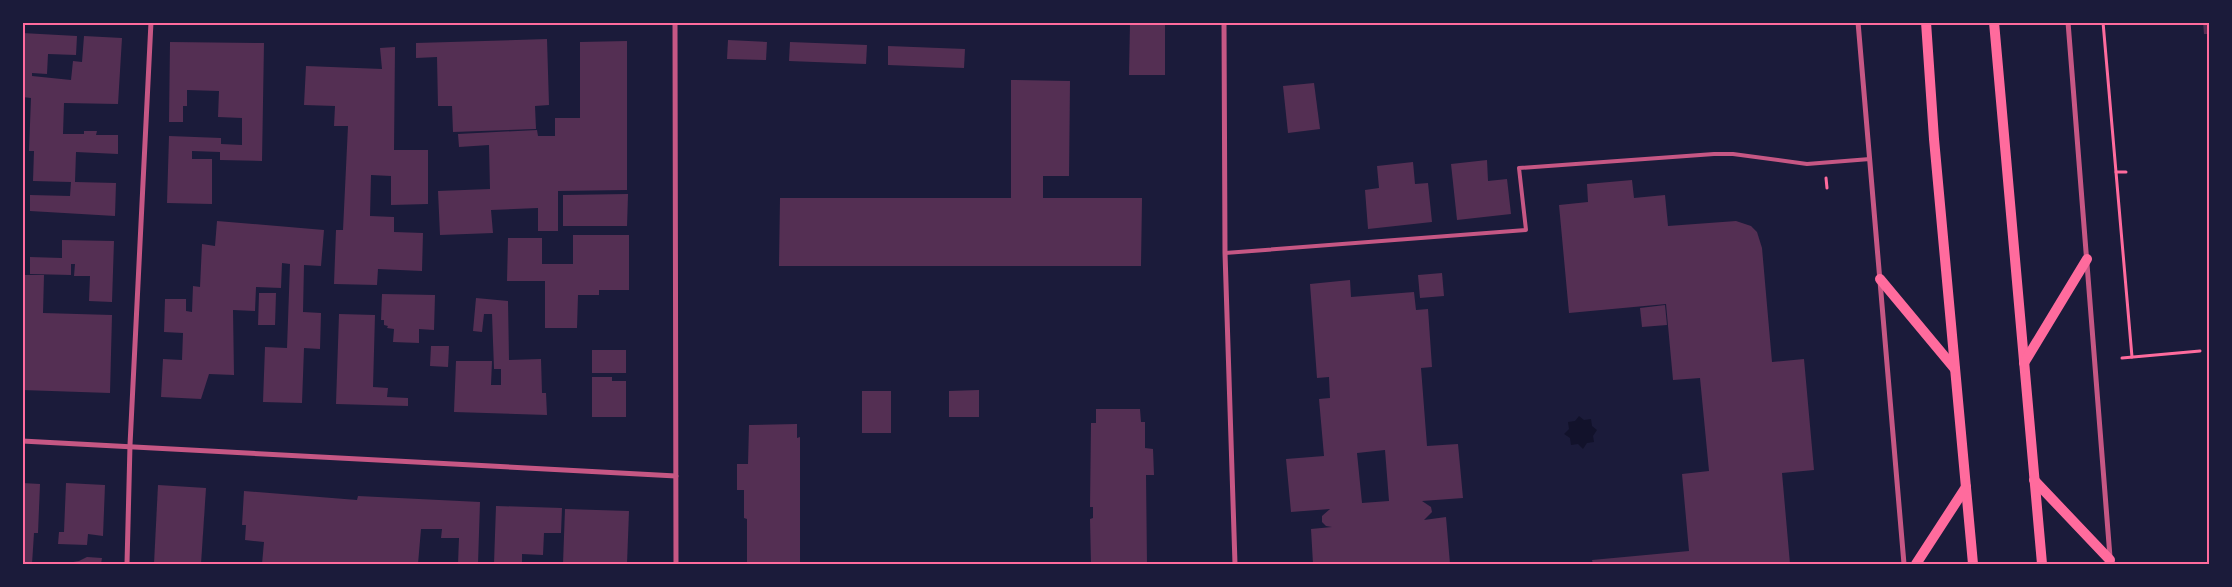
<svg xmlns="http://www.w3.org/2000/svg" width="2232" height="587" viewBox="0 0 2232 587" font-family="Commissioner,sans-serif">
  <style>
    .water { fill: #12122b }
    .building { fill: #542f53; fill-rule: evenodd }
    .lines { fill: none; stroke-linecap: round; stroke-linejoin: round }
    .path { stroke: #ff6b9d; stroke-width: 3 }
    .service { stroke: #c65784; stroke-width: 4 }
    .minor { stroke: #c65784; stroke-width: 5 }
    .secondary { stroke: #ff6b9d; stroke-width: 10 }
    .neatline { fill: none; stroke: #ff6b9d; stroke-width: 2 }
  </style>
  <rect width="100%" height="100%" fill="#1b1b3a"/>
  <path class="water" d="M1579,416L1584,420L1591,419L1592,426L1597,430L1593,436L1594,442L1587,443L1583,449L1578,444L1571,445L1570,438L1564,434L1569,429L1568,422L1575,421Z"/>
  <g class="building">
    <path d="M2203,22H2210V34H2204Z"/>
    <path d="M1130,23H1165V75H1129Z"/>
    <path d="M22,33L77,36L76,55L48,54L47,74L32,73V76L71,80L73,61L82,62L84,36L122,38L118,104L64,103L63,134H84V131H97L96,135H118V154L76,152L75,182L116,183L115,216L30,211V195L70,196L71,182L33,181L34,151H29L31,98L22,97Z"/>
    <path d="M547,39L549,105L535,106L536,129L453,132L452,106H438L437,57L416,58V43Z"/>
    <path d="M728,40L767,42L766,60L727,59Z"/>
    <path d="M627,41V190L558,191V231H538V208L491,210L493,233L440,235L438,191L490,189L489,145L459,147L458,134L537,130L538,136H555V118H580V42Z"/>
    <path d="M170,42L264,43L262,161L220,160V152L192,151V159H212V204L167,203L169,136L221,138V144L242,145V118L218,117L219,91L187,90V106H183V122H169Z"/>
    <path d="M790,42L867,45L866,64L789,61Z"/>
    <path d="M888,46L965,49L964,68L888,65Z"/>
    <path d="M395,47L394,150H428V204L391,205V176L371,175L370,216L394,217V232L423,233L422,271L378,269L377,285L334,284L336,230H343L348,126H334L335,106L304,105L306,66L382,69L380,48Z"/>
    <path d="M1011,80L1070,81L1069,176H1043V198H1142L1141,266H779L780,198H1011Z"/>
    <path d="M1314,83L1320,129L1288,133L1283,86Z"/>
    <path d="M1487,160L1488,181L1507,179L1511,214L1457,220L1451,164Z"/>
    <path d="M1413,162L1415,184L1428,183L1432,222L1368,229L1365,190L1379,188L1377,166Z"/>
    <path d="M1632,180L1634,198L1665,195L1668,226L1736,221L1751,226L1757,232L1762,248L1772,362L1804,359L1814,470L1782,473L1790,564H1593L1592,560L1689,551L1682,474L1709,471L1700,378L1673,380L1666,304L1569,313L1559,205L1588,202L1587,184Z"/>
    <path d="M628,194L627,226H563V195Z"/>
    <path d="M217,221L324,230L321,266L304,265L303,312L321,313L320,349L304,348L302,403L263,402L265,347L287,348L290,264L282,263L281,288L256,287L255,311L233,310L234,375L209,374L201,399L161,397L163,359L182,360L183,333L164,332L165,299H186V311L192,312L193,286L200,287L202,244L215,246Z"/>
    <path d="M573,235H629V290H599V295H578L577,328H545V281H507L508,238H542V264H573Z"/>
    <path d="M62,240L114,241L112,302L89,301L90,276H74L75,264H71V275L30,274V257L62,258Z"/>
    <path d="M1442,273L1444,296L1420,298L1418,275Z"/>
    <path d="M22,275H44L43,313L112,315L110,393L22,390Z"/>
    <path d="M1350,280L1351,297L1414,292L1416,310L1428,309L1432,367L1421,368L1427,446L1458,444L1463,498L1422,501L1431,507L1432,512L1424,520L1446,517L1450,564H1313L1311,529L1332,527L1326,526L1322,522V516L1330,509L1291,512L1286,459L1324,456L1319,399L1330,398L1329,377L1317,378L1310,284ZM1385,450L1389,501L1362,503L1357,453Z"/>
    <path d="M259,293H276L275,325H258Z"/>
    <path d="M382,294L435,295L434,330L419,329V343L393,342L394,329L387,328L388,326L384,325V320H381Z"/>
    <path d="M476,298L508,301L509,360L541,359L542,393H546L547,415L454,412L456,361H492L491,385H501V369H494L492,314H484L482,332L473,331Z"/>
    <path d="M1665,305L1667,325L1642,327L1640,308Z"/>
    <path d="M339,314L375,315L373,387L388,388L387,397L408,398V406L336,404Z"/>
    <path d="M431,346H449L448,367L430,366Z"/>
    <rect x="592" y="350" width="34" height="23"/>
    <path d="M592,377H612V381H626V417H592Z"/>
    <path d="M979,390V417H949V391Z"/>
    <rect x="862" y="391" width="29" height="42"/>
    <path d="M1096,409H1140L1141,422H1145V448L1153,449L1154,475H1146L1147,564H1091L1090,519L1093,518V507H1090L1091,423H1096Z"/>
    <path d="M797,424V438L800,437V564H747V519L744,518V490H737V464H748L749,425Z"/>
    <path d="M22,483L40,484L38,533H34L32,564H22Z"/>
    <path d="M66,483L105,485L103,536L88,534L87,545L58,544L59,532H64Z"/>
    <path d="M158,485L206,488L201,564H154Z"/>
    <path d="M244,491L357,500L358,496L480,502L478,564H458L459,538H441L442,529H421L418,564H262L264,542L245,540L246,525H242Z"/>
    <path d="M496,506L562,508L561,533H544L543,555L522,554V564H494Z"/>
    <path d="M565,509L629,511L627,564H563Z"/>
    <path d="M87,557L102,558L101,564H67V563L79,561Z"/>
  </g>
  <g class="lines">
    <g class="path">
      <path d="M2103,22L2132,357"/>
      <path d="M2116,172H2126"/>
      <path d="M1826,178L1827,188"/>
      <path d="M2122,358L2200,351"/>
    </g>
    <path class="service" d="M1225,253L1526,230L1519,168L1714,154H1733L1807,164L1870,159"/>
    <g class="minor">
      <path d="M675,22L676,564"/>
      <path d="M1224,22L1225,253L1235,564"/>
      <path d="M1858,22L1904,564"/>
      <path d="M2068,22L2110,557"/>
      <path d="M22,441L676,476"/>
      <path d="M127,564L130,445L151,22"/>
    </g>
    <g class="secondary">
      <path d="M1926,22L1934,139L1973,564"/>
      <path d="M1994,22L2042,564"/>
      <path d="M1880,279L1955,369"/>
      <path d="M2024,363L2087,259"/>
      <path d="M2034,480L2110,560"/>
      <path d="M1916,564L1966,487"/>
    </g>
  </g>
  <rect width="2232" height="587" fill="none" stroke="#1b1b3a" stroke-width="48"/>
  <rect x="24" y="24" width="2184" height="539" class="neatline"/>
</svg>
